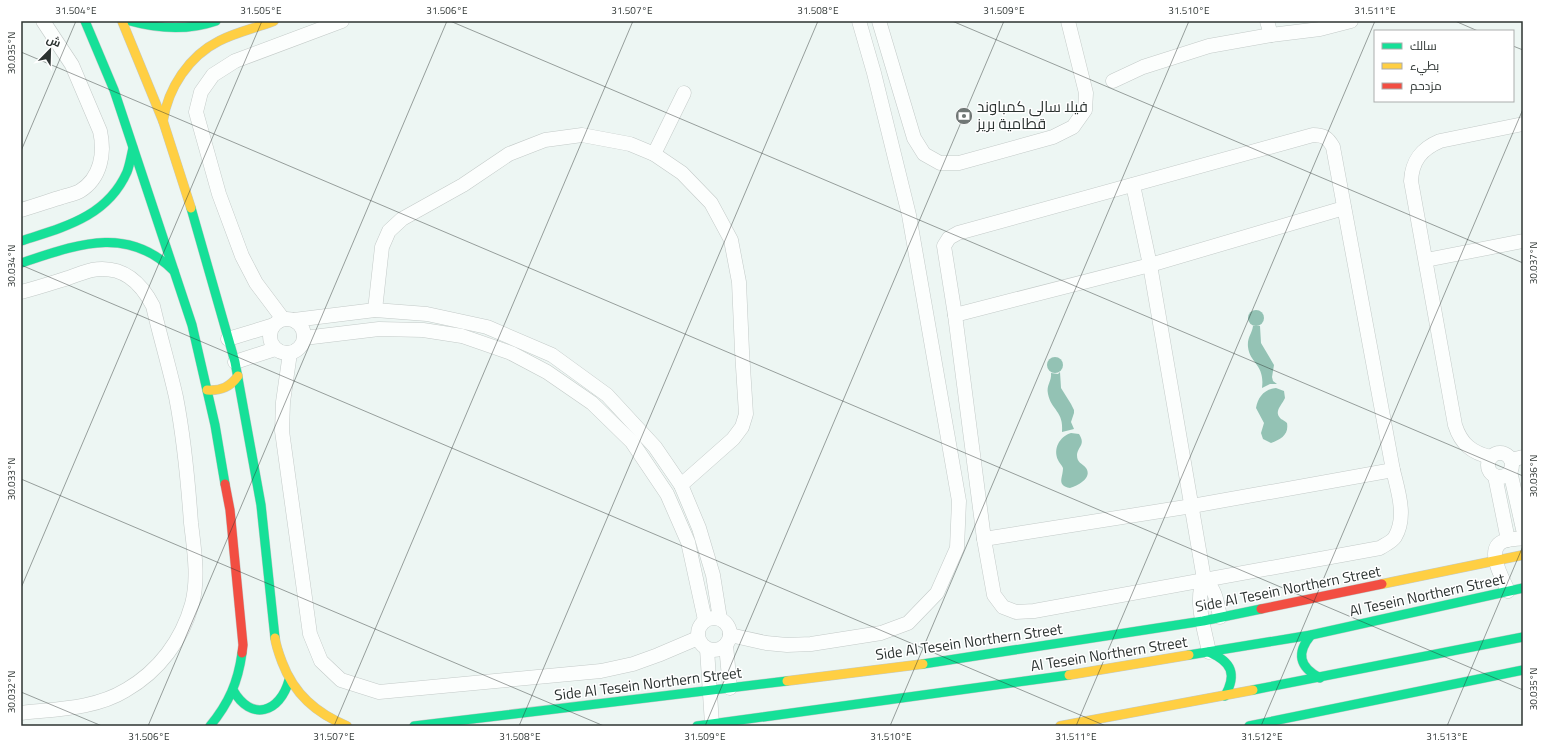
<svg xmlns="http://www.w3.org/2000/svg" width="1544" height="747" viewBox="0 0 1544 747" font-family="'Titillium Web',Cairo,sans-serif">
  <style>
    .water { fill: #93c2b4 }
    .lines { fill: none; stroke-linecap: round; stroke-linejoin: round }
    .street-casing { stroke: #c3cac8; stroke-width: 15 }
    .fast-casing { stroke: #c3cac8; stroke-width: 10 }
    .slow-casing { stroke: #c3cac8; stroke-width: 10 }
    .jam-casing { stroke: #c3cac8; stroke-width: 10 }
    .street { stroke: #fcfefd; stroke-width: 14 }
    .fast { stroke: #16e098; stroke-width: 9 }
    .slow { stroke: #ffcf43; stroke-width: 9 }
    .jam { stroke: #f24e42; stroke-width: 9 }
    .ticks { fill: none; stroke: #2c3331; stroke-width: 1; stroke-opacity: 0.45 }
    .labels { text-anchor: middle; stroke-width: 3; stroke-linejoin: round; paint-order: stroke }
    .poi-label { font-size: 15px; fill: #2c3331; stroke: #fff; text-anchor: start }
    .street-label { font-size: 15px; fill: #2c3331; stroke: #fff }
    .neatline { fill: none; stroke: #2c3331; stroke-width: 1.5 }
    .ticks-label { font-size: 10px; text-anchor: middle; fill: #2c3331 }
  </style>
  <rect width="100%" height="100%" fill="#edf6f3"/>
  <g class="water">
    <circle cx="1256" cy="318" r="8"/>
    <path d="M1253,326H1260L1261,343L1274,365L1272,377L1273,381L1277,384H1270L1262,388C1265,364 1250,364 1248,347C1247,337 1252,334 1253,326Z"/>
    <circle cx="1055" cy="365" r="8"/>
    <path d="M1060,372L1061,388L1071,404L1074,410V413L1071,422L1074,429L1062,432C1064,411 1051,410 1048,394C1046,385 1052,381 1051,373L1058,374Z"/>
    <path d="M1276,388L1284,391L1285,398C1282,405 1273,412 1281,419C1283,420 1285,421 1287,423C1289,435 1281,439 1271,443L1263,439L1261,433L1264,423L1256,408C1258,397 1264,389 1276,388Z"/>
    <path d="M1071,433L1079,434C1086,445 1078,446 1077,455C1077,463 1082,463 1086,468C1093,478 1077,486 1070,488C1056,485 1063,478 1063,468C1062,465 1059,463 1058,460C1053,449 1059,437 1071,433Z"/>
  </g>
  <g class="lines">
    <defs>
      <g id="street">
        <path d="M879,21L914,138L924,154L940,163H959L1053,137L1073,127L1085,110L1086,93L1068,21"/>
        <path d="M1267,21L1271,35"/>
        <path d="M1113,81L1143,67L1209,46L1271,35L1320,29L1351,21"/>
        <path d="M1313,135C1324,135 1328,138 1333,147L1393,470C1398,491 1407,517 1395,537C1392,542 1384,545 1380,548L1034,611L1016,612L1003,607L994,595L984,539L955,315L944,246L949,238L958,233Z"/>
        <path d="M654,154L684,93"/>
        <path d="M1133,185L1150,265L1204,579C1194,600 1205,631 1209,652"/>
        <path d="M21,210C35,206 49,201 62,197C68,195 75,194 80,191C101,178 105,153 100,131L72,65L43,21"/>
        <path d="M1426,260L1523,241"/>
        <path d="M21,292C37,288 52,283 68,278C76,275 84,272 92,270C122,265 140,281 153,306C160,336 169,366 176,397C184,438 188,481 191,523C194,549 199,578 192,604C182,640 159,671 126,690C95,709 56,709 21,713"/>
        <path d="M375,310L382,247L389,231L402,219L463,185L509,154L545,140L582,135L630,144L654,154L682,173L711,203L731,240L739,282L742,351L746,414L742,427L733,439L681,485"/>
        <path d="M955,315L1150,265L1344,208"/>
        <circle cx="287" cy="336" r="17"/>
        <path d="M283,319L256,283L242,256L219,194L196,112L201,92L213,75L235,61L342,21"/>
        <path d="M294,320L375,310L427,314L487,327L552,355L607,395L655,447L681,485L699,528L713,575L720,619"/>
        <path d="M304,338L379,329L423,330L462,336L511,353L547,372L592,403L632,442L667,494L688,542L705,620"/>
        <path d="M228,339L274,325"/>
        <path d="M290,353L283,402L282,431L310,634L321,661L341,680L379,692L601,671L633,664L658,655L698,638"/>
        <path d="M235,362L275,349"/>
        <circle cx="1500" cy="465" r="12"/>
        <path d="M1491,457C1472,453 1461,444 1455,425L1411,181C1412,161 1421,149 1440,141L1523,124"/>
        <path d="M1511,460L1523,457"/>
        <path d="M1510,471L1523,529"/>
        <path d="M1495,476L1508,540"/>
        <path d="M984,539L1192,506L1393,470"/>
        <path d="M1204,579C1216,590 1217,602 1220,617"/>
        <path d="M1508,591C1503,579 1484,548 1504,541C1510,539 1517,539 1523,538"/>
        <circle cx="714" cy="634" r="16"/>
        <path d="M730,635L766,643L787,645L811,644L881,633L908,623L937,593L957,548L959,501L909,215L874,73L859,21"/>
        <path d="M726,645L730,688"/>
        <path d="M707,649L712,724"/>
      </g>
      <g id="fast">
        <path d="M85,21L114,90L192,325L215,425L225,484"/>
        <path d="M130,21C159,29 187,31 216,21"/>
        <path d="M191,208L235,362L261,505L275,638"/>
        <path d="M21,241C64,227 107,217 127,172C130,164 131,156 133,148"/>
        <path d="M21,263C76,245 127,224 174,271"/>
        <path d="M1311,635C1296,653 1299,667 1320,678"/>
        <path d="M1209,652C1232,662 1237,674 1225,696"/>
        <path d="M1189,655L1311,635L1523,588"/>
        <path d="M923,664L1203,621L1261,609"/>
        <path d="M233,690C251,722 280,713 289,680"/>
        <path d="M1253,690L1523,637"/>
        <path d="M210,726C229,703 238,682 242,653"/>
        <path d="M414,726L787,681"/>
        <path d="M697,726L1069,675"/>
        <path d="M1249,726L1523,670"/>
      </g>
      <g id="slow">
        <path d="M122,21L163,121L191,208"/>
        <path d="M163,121C168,88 189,56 219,41C236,32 256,28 274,21"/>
        <path d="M207,390C221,391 230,387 238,376"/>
        <path d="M1382,584L1523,555"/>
        <path d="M275,638C276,646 279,654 282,662C294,694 316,713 347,726"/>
        <path d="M1069,675L1189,655"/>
        <path d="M787,681L923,664"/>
        <path d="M1060,726L1253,690"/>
      </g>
      <g id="jam">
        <path d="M225,484L230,510L243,645L242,653"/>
        <path d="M1261,609L1382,584"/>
      </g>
    </defs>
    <use href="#street" class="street-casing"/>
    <use href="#fast" class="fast-casing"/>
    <use href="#slow" class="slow-casing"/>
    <use href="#jam" class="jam-casing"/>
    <use href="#street" class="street"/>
    <use href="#fast" class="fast"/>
    <use href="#slow" class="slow"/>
    <use href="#jam" class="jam"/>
  </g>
  <path class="ticks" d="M450,21L1523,476M952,21L1523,263M1455,21L1478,31M1513,46L1523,50M21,52L1523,690M21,151L76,21M21,265L1106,726M21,479L604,726M21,588L262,21M21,692L102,726M148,726L447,21M334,726L633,21M519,726L818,21M705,726L1004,21M890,726L1189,21M1076,726L1375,21M1261,726L1523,109M1447,726L1523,546"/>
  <defs>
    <symbol id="bank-disc" viewBox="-11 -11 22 22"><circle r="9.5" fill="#707775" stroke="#fff"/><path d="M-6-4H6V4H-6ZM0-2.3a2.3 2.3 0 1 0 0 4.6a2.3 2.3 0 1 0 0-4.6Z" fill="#fff"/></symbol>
  </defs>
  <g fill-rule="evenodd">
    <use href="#bank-disc" x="954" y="106" width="20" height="20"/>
  </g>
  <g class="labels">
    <g class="poi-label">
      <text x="977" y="112">فيلا سالى كمباوند<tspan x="977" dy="17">قطامية بريز</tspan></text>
    </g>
    <g class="street-label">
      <text transform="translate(1288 589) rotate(-11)" y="5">Side Al Tesein Northern Street</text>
      <text transform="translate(1427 595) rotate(-12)" y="5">Al Tesein Northern Street</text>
      <text transform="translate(969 642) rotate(-8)" y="5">Side Al Tesein Northern Street</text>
      <text transform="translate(1109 654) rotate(-9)" y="5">Al Tesein Northern Street</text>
      <text transform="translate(648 684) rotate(-7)" y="5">Side Al Tesein Northern Street</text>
    </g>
  </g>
  <rect width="1544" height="747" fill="none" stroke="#ffffff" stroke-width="44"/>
  <rect x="1374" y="30" width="140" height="72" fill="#ffffff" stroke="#abadad"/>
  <rect x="1382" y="43" width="20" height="6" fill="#16e098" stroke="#abadad"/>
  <text x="1410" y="50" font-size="12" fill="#2c3331">سالك</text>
  <rect x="1382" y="63" width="20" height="6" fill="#ffcf43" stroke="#abadad"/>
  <text x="1410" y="70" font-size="12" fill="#2c3331">بطيء</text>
  <rect x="1382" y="83" width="20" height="6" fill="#f24e42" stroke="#abadad"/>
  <text x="1410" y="90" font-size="12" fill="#2c3331">مزدحم</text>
  <g transform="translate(50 50) rotate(23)" stroke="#ffffff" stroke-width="3" paint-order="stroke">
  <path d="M0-3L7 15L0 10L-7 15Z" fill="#2c3331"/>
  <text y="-6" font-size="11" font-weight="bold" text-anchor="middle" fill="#2c3331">ش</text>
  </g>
  <rect x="22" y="22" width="1500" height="703" class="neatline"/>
  <g class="ticks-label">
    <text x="76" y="14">31.504°E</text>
    <text x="261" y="14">31.505°E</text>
    <text x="447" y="14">31.506°E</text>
    <text x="632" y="14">31.507°E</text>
    <text x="818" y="14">31.508°E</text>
    <text x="1004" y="14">31.509°E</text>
    <text x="1189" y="14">31.510°E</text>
    <text x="1375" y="14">31.511°E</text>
    <text transform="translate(11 53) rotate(-90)" y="4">30.035°N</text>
    <text transform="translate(1533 263) rotate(-90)" y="4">30.037°N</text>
    <text transform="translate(11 266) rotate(-90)" y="4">30.034°N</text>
    <text transform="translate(1533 476) rotate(-90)" y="4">30.036°N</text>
    <text transform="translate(11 479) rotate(-90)" y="4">30.033°N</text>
    <text transform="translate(1533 689) rotate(-90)" y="4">30.035°N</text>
    <text transform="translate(11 692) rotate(-90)" y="4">30.032°N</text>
    <text x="149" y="740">31.506°E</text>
    <text x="334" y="740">31.507°E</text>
    <text x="520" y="740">31.508°E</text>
    <text x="705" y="740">31.509°E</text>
    <text x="891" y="740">31.510°E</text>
    <text x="1076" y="740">31.511°E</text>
    <text x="1262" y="740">31.512°E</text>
    <text x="1447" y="740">31.513°E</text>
  </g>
</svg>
